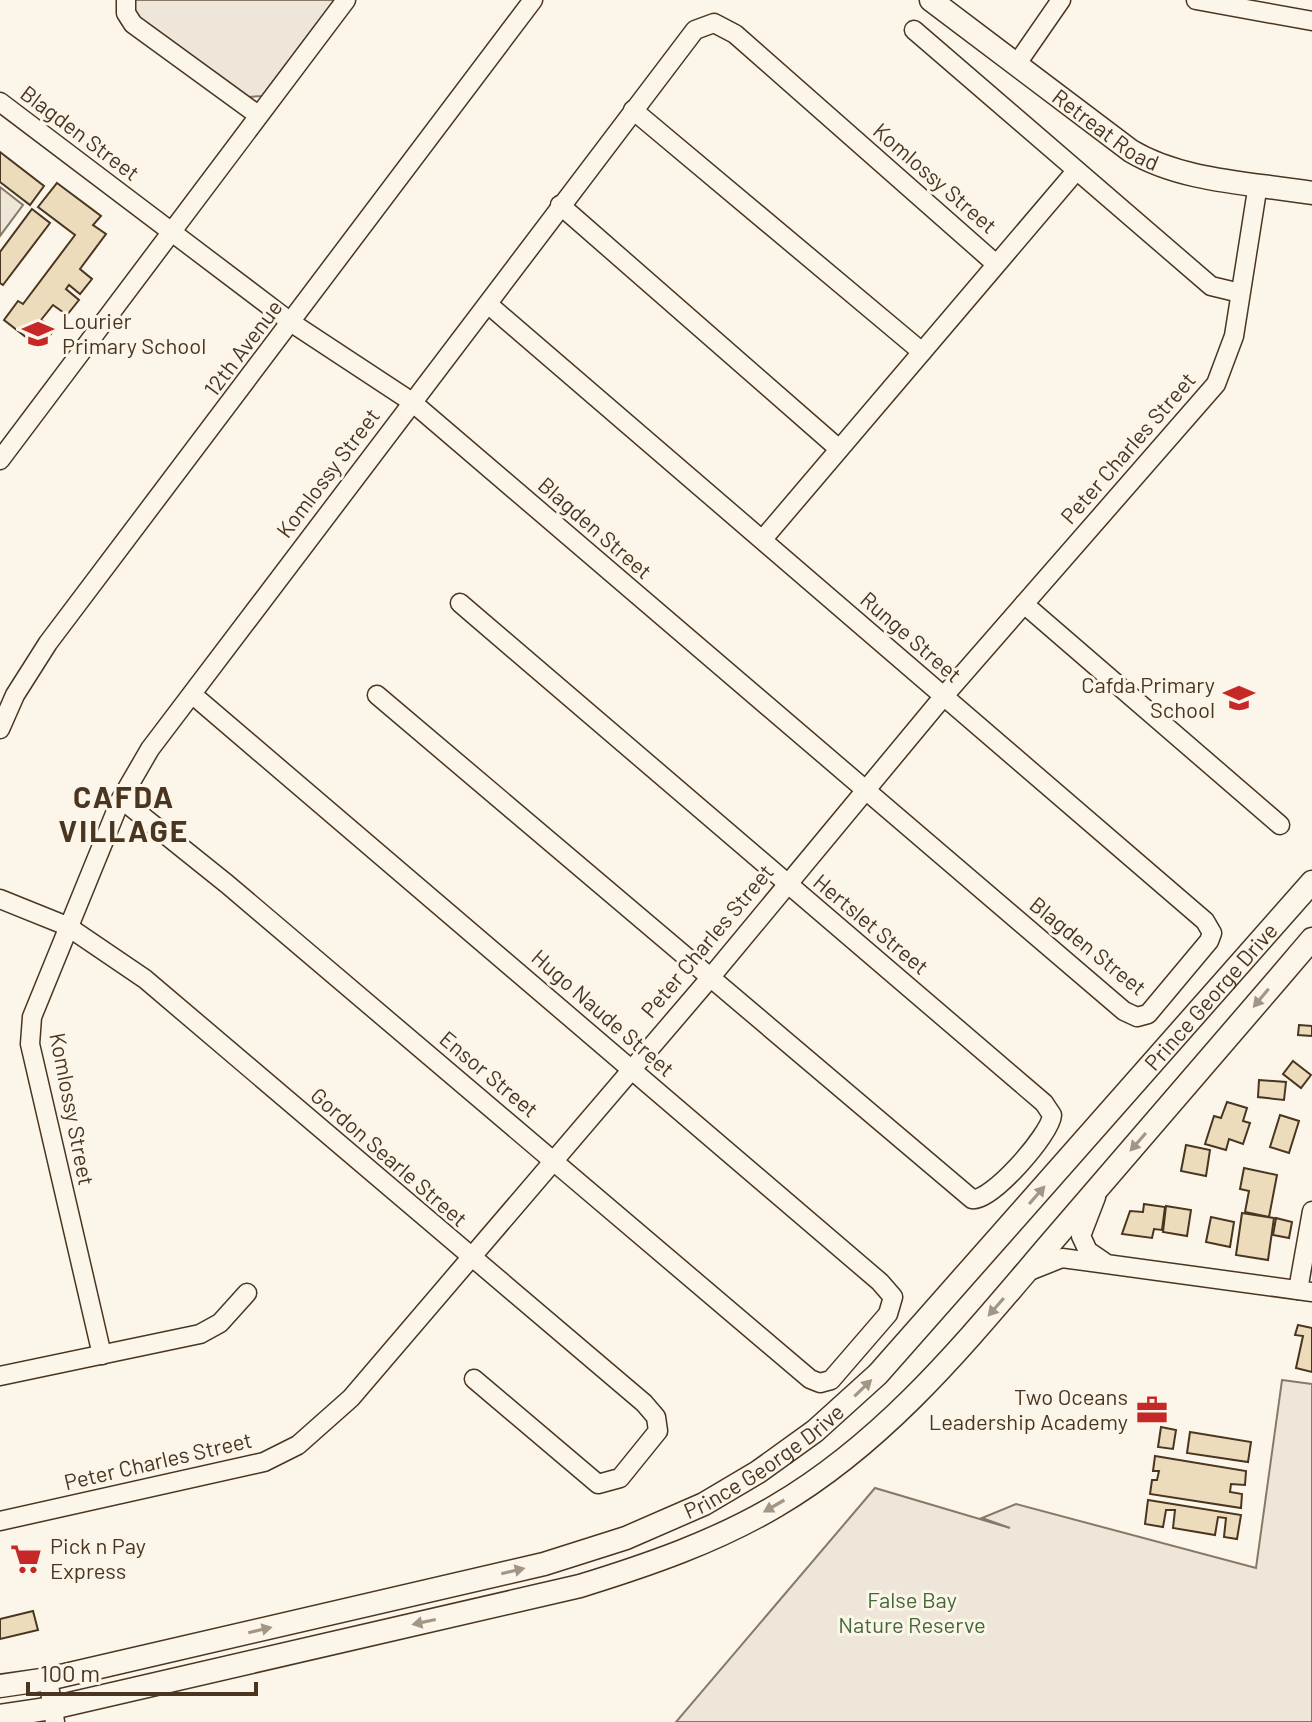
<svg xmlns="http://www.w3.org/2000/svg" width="1312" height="1722" viewBox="0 0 1312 1722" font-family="Barlow,sans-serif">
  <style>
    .green { fill: #ede6d9; stroke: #887966; stroke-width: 2 }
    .parking { fill: #ede7d9; stroke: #887966; stroke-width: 2 }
    .building { fill: #ecdcbc; stroke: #4a3520; stroke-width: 2 }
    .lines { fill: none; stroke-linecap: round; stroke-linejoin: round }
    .minor-casing { stroke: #4a3520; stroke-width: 21 }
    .major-casing { stroke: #4a3520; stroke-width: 25 }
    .minor { stroke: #fbf6e9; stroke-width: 18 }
    .major { stroke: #fbf6e9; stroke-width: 22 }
    .oneway { fill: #a29684 }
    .labels { text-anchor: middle; stroke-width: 6; stroke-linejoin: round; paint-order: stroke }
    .street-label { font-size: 22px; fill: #4a3520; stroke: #fbf6e9 }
    .poi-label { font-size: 22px; fill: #4a3520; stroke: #fbf6e9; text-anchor: start }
    .park-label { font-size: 22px; fill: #436837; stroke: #fbf6e9 }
    .district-label { font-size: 30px; font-weight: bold; letter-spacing: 2px; fill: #4a3520; stroke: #fbf6e9 }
  </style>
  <rect width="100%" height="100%" fill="#fbf6e9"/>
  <g class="green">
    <path d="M134,0H335L262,96L248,97L135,15Z"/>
    <path d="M1282,1380L1312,1384V1722H676L875,1488L1010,1528L982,1518L1016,1504L1256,1568Z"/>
  </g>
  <path class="parking" d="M0,187L23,205L0,236Z"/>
  <g class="building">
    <path d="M0,152L44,186L30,205L0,182Z"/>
    <path d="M57,183L101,216L93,225L106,234L80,269L92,279L80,294L69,285L66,289L79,300L67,315L53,305L41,320L54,330L40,348L4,320L18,301L23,304L75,235L38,207Z"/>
    <path d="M32,209L50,223L3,285L0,283V252Z"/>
    <path d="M1299,1025L1312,1026V1036L1298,1035Z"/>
    <path d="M1293,1061L1311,1075L1301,1088L1283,1074Z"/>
    <path d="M1259,1080L1286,1082L1284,1100L1258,1097Z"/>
    <path d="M1227,1102L1247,1108L1243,1121L1250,1123L1243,1144L1229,1139L1226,1150L1205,1144L1214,1116L1221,1118Z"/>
    <path d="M1280,1115L1299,1121L1289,1153L1270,1147Z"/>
    <path d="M1186,1145L1210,1150L1206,1176L1181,1171Z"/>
    <path d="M1244,1168L1277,1175L1269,1217L1245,1212L1249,1191L1240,1189Z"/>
    <path d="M1144,1204L1165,1207L1162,1230L1154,1229L1152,1238L1122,1234L1130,1211L1143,1212Z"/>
    <path d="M1166,1206L1191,1210L1187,1236L1163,1232Z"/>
    <path d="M1242,1213L1274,1218L1268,1260L1236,1255Z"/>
    <path d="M1211,1217L1234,1222L1230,1247L1206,1242Z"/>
    <path d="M1276,1218L1292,1222L1289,1238L1273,1235Z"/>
    <path d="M1298,1325L1312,1328V1372L1296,1368L1303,1336L1295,1335Z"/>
    <path d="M1161,1427L1176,1430L1173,1449L1158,1447Z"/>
    <path d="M1190,1432L1251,1442L1248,1462L1187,1453Z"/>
    <path d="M1155,1456L1246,1471L1245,1485L1231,1484L1230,1492L1242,1494L1241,1508L1150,1494L1152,1480H1157L1159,1471H1153Z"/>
    <path d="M1148,1500L1241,1515L1237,1539L1224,1537L1226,1518L1218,1517L1215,1535L1173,1528L1175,1510H1166L1163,1527L1145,1524Z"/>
    <path d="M33,1611L38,1630L0,1639V1619Z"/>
  </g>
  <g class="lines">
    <defs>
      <g id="minor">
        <path d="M126,0V13L133,24L258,115"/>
        <path d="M1196,0L1312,21"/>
        <path d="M914,30L1211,286L1240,293"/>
        <path d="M1016,65L1061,0"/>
        <path d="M0,102L292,323L412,402L1124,1011L1137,1017L1148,1014L1209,941L1212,933L1205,921L489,305"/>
        <path d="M633,110L922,352"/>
        <path d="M560,205L839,449"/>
        <path d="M0,460L346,0"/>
        <path d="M763,539L1076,171"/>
        <path d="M1024,604L1280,825"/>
        <path d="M377,695L972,1199C990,1203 1051,1134 1052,1115L1044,1103L460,603"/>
        <path d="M0,729L15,695L48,643L533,0"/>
        <path d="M121,799L227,884L810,1379L820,1383L831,1380L888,1314L893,1297L880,1282L193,695"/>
        <path d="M0,899L67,926L145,979L644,1403L656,1417L658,1431L620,1478L598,1484L474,1379"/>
        <path d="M1096,1197L1081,1236L1088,1251L1104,1262"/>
        <path d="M1032,1270L1062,1258L1312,1292"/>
        <path d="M1298,1290L1312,1211"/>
        <path d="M102,1355L30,1044L32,1017L121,799L150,749L695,30L714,23L735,34L996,264"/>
        <path d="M0,1376L200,1334L220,1323L247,1293"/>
        <path d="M0,1521L264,1462L298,1445L351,1398L710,978L943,697L1216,384L1234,336L1258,184"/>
        <path d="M48,1679L55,1722"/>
      </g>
      <g id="major">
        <path id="s1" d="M931,0L1131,151C1183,182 1253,183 1312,193"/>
        <path id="s2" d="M0,1686L48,1679L544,1564L626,1538L704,1504L758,1472L815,1431L878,1374L1312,882"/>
        <path d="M0,1716L52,1708L580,1586C648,1565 715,1542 776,1506C890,1439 970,1337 1055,1238C1141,1138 1227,1039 1312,939"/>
      </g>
    </defs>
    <use href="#minor" class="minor-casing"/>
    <use href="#major" class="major-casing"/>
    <use href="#minor" class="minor"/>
    <use href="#major" class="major"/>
  </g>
  <defs><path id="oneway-solid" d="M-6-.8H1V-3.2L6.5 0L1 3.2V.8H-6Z" transform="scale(2)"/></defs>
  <g class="oneway">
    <use href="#oneway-solid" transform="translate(1261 998) rotate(130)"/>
    <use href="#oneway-solid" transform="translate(1138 1142) rotate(131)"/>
    <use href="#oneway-solid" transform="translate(1037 1195) rotate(-49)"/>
    <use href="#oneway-solid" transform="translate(996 1307) rotate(131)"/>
    <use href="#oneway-solid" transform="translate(863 1388) rotate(-44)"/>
    <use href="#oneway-solid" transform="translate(774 1506) rotate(150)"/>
    <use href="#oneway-solid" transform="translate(513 1571) rotate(-13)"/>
    <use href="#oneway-solid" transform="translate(424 1622) rotate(168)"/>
    <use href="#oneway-solid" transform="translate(260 1630) rotate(-13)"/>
  </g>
  <defs>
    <symbol id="school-bare" viewBox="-9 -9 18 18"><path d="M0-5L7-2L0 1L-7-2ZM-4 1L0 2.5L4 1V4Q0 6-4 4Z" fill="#c62828" stroke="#fbf6e9" stroke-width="2.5" paint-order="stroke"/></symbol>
    <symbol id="office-bare" viewBox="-9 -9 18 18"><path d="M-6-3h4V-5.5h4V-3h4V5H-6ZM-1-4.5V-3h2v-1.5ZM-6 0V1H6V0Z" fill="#c62828" stroke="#fbf6e9" stroke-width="2.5" paint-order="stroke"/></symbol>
    <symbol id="supermarket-bare" viewBox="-9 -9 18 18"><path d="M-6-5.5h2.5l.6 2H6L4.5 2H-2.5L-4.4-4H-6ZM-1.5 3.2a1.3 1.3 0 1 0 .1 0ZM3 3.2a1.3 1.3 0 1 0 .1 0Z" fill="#c62828" stroke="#fbf6e9" stroke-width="2.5" paint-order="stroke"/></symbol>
  </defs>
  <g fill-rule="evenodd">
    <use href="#school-bare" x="16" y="312" width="44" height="44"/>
    <use href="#school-bare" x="1217" y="676" width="44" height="44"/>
    <use href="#office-bare" x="1130" y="1388" width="44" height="44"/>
    <use href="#supermarket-bare" x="4" y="1537" width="44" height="44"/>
  </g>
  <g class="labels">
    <g class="street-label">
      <text dy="8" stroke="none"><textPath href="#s1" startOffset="218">Retreat Road</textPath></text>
      <text transform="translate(80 133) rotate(37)" y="8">Blagden Street</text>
      <text transform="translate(935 178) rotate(41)" y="8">Komlossy Street</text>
      <text transform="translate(243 348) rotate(-53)" y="8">12th Avenue</text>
      <text transform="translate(1128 448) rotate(-49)" y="8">Peter Charles Street</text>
      <text transform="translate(328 473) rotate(-53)" y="8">Komlossy Street</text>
      <text transform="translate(595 528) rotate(41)" y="8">Blagden Street</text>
      <text transform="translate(911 637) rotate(41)" y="8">Runge Street</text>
      <text transform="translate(871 924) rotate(40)" y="8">Hertslet Street</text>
      <text transform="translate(707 941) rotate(-50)" y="8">Peter Charles Street</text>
      <text transform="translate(1088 946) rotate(39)" y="8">Blagden Street</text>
      <text dy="8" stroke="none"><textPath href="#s2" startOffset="1450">Prince George Drive</textPath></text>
      <text transform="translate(603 1013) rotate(41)" y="8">Hugo Naude Street</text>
      <text transform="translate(489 1074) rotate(40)" y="8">Ensor Street</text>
      <text transform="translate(72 1109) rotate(79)" y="8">Komlossy Street</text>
      <text transform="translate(389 1157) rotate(41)" y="8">Gordon Searle Street</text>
      <text dy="8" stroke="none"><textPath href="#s2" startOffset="802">Prince George Drive</textPath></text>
      <text transform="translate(158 1461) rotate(-13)" y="8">Peter Charles Street</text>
    </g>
    <g class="poi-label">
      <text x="62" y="329">Lourier<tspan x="62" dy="25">Primary School</tspan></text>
      <text x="1215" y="693" text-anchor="end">Cafda Primary<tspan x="1215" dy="25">School</tspan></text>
      <text x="1128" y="1405" text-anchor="end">Two Oceans<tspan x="1128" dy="25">Leadership Academy</tspan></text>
      <text x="50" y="1554">Pick n Pay<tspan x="50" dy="25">Express</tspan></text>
    </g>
    <g class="park-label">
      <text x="912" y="1608">False Bay<tspan x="912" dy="25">Nature Reserve</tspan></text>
    </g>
    <g class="district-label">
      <text x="124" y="808">CAFDA<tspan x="124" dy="34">VILLAGE</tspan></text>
    </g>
  </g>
  <path d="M28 1682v12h228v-12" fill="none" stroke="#4a3520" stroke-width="4"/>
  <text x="40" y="1682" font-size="24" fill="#4a3520" stroke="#fbf6e9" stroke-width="6" paint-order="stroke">100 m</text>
</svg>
